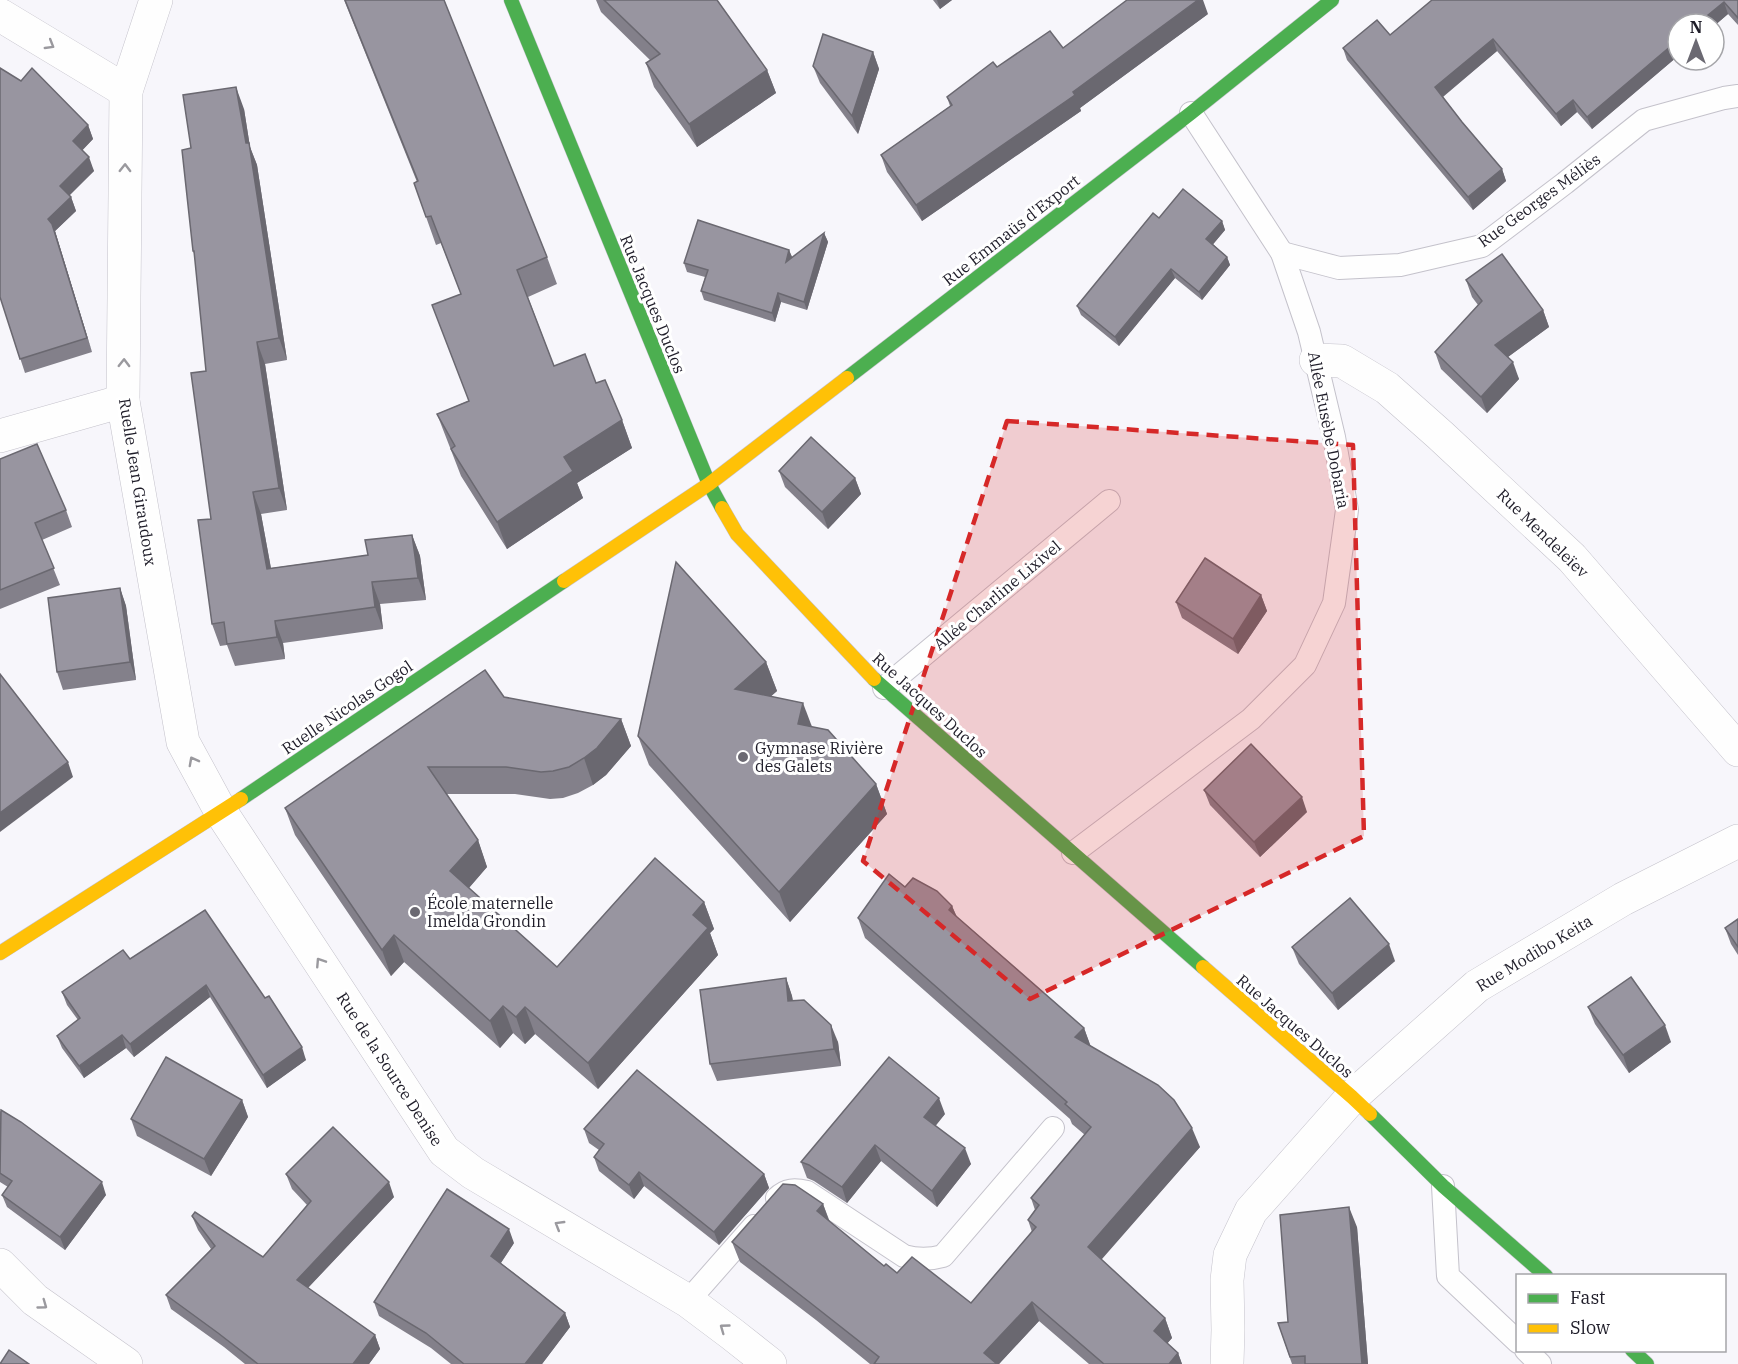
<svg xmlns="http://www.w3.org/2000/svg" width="1738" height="1364" viewBox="0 0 1738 1364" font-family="'IBM Plex Serif',serif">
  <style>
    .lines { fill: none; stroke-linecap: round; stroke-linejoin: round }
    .lane-casing { stroke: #c4c2cb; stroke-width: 24 }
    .street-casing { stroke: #c4c2cb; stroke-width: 34 }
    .fast-casing { stroke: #c4c2cb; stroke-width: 15 }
    .slow-casing { stroke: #c4c2cb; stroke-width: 15 }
    .lane { stroke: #fefefe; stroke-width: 22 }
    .street { stroke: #fefefe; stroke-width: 33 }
    .fast { stroke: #4caf50; stroke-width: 14 }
    .slow { stroke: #ffc107; stroke-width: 14 }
    .wall { fill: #83808a }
    .shaded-wall { fill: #6a6870 }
    .building { fill: #9895a0; stroke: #6a6870; stroke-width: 1.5 }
    .oneway { stroke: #9a999e }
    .marked { fill: #d62828; fill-opacity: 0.2; stroke: #d62828; stroke-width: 4.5; stroke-dasharray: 12 8; stroke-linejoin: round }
    .poi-dot { fill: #6b6972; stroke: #fff; stroke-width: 2 }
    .labels { text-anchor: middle; stroke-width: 6; stroke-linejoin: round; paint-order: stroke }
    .street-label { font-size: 16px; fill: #1f1d29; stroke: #fff }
    .poi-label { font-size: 16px; fill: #1f1d29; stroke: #fff; text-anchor: start }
  </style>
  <rect width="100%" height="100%" fill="#f7f6fb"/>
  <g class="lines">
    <defs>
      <g id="lane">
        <path d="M1282,253L1339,268L1400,265L1482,246L1565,183L1644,120L1724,98L1738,96"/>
        <path d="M884,688L1109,501"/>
        <path d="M1073,853L1251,719L1305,665L1334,603L1347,510L1334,437L1309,332L1282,253L1191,113"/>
        <path d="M1443,1186L1448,1276L1518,1342"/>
        <path d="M777,1198C786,1189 795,1189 807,1192L904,1256C918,1260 929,1260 943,1256L1053,1128"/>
        <path d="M688,1301L754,1226"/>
        <path d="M1526,1350L1540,1364"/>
      </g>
      <g id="street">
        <path d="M156,0L126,91L123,401L183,742L221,812L444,1151L473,1173L688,1301L732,1334L770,1364"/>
        <path d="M0,15L126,91"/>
        <path d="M1316,360L1342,361L1387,388L1440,435L1572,558L1738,750"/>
        <path d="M0,436L123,401"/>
        <path d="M0,1265L35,1300L126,1364"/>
        <path d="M1227,1364L1228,1330L1227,1280L1230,1255L1251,1211L1352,1097L1477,986L1623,899L1738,841"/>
      </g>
      <g id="fast">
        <path d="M511,0L709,484L722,508"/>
        <path d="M847,378L1191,113L1332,0"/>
        <path d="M874,679L1203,967"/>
        <path d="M241,799L564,581"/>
        <path d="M1370,1114L1443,1186L1546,1276"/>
        <path d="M1632,1350L1647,1364"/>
      </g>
      <g id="slow">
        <path d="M722,508L737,534L874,679"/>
        <path d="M564,581L709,484L847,378"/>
        <path d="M0,953L241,799"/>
        <path d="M1203,967L1352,1097L1370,1114"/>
      </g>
    </defs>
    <use href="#lane" class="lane-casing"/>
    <use href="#street" class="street-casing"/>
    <use href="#fast" class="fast-casing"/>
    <use href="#slow" class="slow-casing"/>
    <use href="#lane" class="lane"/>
    <use href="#street" class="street"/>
    <use href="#fast" class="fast"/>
    <use href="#slow" class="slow"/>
  </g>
  <g class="wall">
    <path d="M344,0H444L547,257L557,284L528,297L554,366L596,383L622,420L632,448L577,483L583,498L507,549L461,476L437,414L468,401L461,294L441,243L436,245L414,183L417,182Z"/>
    <path d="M596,0H717L767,70L776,93L697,147L654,87L646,63L650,60L601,12Z"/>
    <path d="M933,0H952L940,9Z"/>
    <path d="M1738,0V25L1728,14L1714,26V24H1678V56L1592,129L1577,112L1561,126L1497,51L1443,97L1462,122L1502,169L1506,181L1473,210L1347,60L1343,48L1390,35Z"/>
    <path d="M1208,14L1080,108L1081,111L922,221L887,172L881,155L950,106L947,97L1063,48Z"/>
    <path d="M873,52L879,69L858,134L820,83L813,66Z"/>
    <path d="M244,109L250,147L257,165L287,360L265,364L287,510L261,514L271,568L368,555L412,535L420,556L426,600L380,604L383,629L283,643L285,659L235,666L227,645L220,646L212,624L211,519L206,371L195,256L193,251L191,148Z"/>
    <path d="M88,125L93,139L82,150L94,171L69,195L71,197L76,211L55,231L92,352L25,373L0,297Z"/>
    <path d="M1159,218L1222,221L1225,230L1213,244L1227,257L1230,265L1202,300L1175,278L1119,346L1081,315L1077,306Z"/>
    <path d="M824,233L828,242L807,310L781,302L775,322L704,300L701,291L705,277L687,272L684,263L789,250L792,258Z"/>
    <path d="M1466,280L1543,310L1549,327L1508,357L1519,379L1487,413L1441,369L1435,352L1478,305L1472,297Z"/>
    <path d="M0,459L66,510L72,527L42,540L60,585L0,609Z"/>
    <path d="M779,471L855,478L861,494L828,529L785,487Z"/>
    <path d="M120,588L126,606L136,680L63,690L57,672Z"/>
    <path d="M1261,595L1267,611L1238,654L1182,618L1176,602Z"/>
    <path d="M766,662L777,691L771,696L812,727L876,784L887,814L790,922L649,765L638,736Z"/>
    <path d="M504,697L621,719L631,746L606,775L593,785L578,793L563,798L550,799L515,794H446L478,840L487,867L469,888L557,967L704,902L714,929L710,933L718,955L598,1089L535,1034L525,1044L513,1033L500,1048L404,962L391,976L295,835L285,808Z"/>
    <path d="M1204,790L1307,812L1260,857L1210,805Z"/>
    <path d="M905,887L952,906L957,917L1084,1028L1090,1045L1200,1147L1101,1259L1165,1318L1172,1338L1167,1343L1178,1353L1182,1364H1089L1039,1321L999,1364H870L816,1320L740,1262L732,1242L823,1204L830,1222L884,1266L897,1273L971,1303L1032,1232L1028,1220L1035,1210L1031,1198L1085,1135L1072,1124L1070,1119L865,938L858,918Z"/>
    <path d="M205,910L306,1060L267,1088L210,997L134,1057L126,1048L84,1078L62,1048L57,1036L78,1020L67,1005L62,992L130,959Z"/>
    <path d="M1738,919V955L1731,944L1725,928Z"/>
    <path d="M1292,947L1395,961L1338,1010L1299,964Z"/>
    <path d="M786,978L792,996L793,1001L838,1042L841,1066L717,1081L710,1064Z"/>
    <path d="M1588,1007L1671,1042L1629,1073L1595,1024Z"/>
    <path d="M242,1100L248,1117L211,1176L137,1136L131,1119Z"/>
    <path d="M0,1111L106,1195L65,1250L7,1207L2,1195L8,1187L0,1182Z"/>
    <path d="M945,1114L935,1125L971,1164L937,1207L881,1161L847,1203L814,1181L807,1178L801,1162Z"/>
    <path d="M584,1129L764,1174L769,1188L719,1245L644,1186L634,1199L599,1171L594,1157L599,1150L589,1143Z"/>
    <path d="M286,1174L394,1197L308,1288L375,1335L380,1349L369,1364H245L224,1347L171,1309L166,1295L211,1249L198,1230L192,1216L263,1257L307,1205L292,1189Z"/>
    <path d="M1357,1227L1368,1364H1292L1278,1323L1288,1322Z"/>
    <path d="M514,1243L501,1263L565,1313L570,1327L542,1364H451L431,1348L379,1316L374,1302Z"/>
  </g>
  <g class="shaded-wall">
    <path d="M937,0H952L940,9Z"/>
    <path d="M1198,0H1203L1208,14L1080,108L1081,111L922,221L916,205L1073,92Z"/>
    <path d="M1724,2L1728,14L1714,26V24H1697Z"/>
    <path d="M1493,39L1497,51L1440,99L1435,87Z"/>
    <path d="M1678,40V56L1592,129L1587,117Z"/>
    <path d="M873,52L879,69L858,134L852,116Z"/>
    <path d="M767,70L776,93L697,147L689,124Z"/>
    <path d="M236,87L244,109L250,147L257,165L287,360L279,338Z"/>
    <path d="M1573,100L1577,112L1561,126L1556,114Z"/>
    <path d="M88,125L93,139L78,155L73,141Z"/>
    <path d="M89,157L94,171L65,200L60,186Z"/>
    <path d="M1502,169L1506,181L1473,210L1468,197Z"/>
    <path d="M71,197L76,211L55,231L92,352L48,219Z"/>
    <path d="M1222,221L1225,230L1210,248L1206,239Z"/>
    <path d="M824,233L828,242L807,310L804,302Z"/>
    <path d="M789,250L793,259L786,262Z"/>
    <path d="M1227,257L1230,265L1202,300L1199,292Z"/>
    <path d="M1171,269L1175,278L1119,346L1115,337Z"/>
    <path d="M778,293L781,302L775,322L772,313Z"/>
    <path d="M1543,310L1549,327L1501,362L1495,345Z"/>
    <path d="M257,342L265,364L287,510L279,488Z"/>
    <path d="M1513,362L1519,379L1487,413L1481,397Z"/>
    <path d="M622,420L632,448L577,483L583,498L507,549L497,522L564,457Z"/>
    <path d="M855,478L861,494L828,529L822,512Z"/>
    <path d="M253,492L261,514L275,591L267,569Z"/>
    <path d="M412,535L420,556L426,600L418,578Z"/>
    <path d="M372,582L380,604L383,629L375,607Z"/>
    <path d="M120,588L126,606L136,680L130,662Z"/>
    <path d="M1261,595L1267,611L1238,654L1233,639Z"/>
    <path d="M275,621L283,643L285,659L277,637Z"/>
    <path d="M766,662L777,691L745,719L735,689Z"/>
    <path d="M803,703L814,732L798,724Z"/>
    <path d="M621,719L631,746L606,775L593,785L584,758Z"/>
    <path d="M68,762L73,777L0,832V813Z"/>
    <path d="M876,784L887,814L790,922L779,892Z"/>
    <path d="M1302,797L1307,812L1260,857L1254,842Z"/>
    <path d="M478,840L487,867L460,898L450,871Z"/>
    <path d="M704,902L714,929L710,933L718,955L598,1089L588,1063L693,915Z"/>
    <path d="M952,906L960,925L949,910Z"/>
    <path d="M394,935L404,962L391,976L382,950Z"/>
    <path d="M1389,944L1395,961L1338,1010L1332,993Z"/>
    <path d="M786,978L792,996L795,1018L788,1001Z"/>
    <path d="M206,985L210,997L134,1057L130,1044Z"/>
    <path d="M503,1006L513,1033L500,1048L490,1021Z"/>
    <path d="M525,1007L535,1034L525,1044L516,1017Z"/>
    <path d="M831,1025L838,1042L841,1066L834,1049Z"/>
    <path d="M1665,1025L1671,1042L1629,1073L1623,1055Z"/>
    <path d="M1084,1028L1091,1047L1075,1037Z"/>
    <path d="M122,1035L126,1048L84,1078L79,1066Z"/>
    <path d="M302,1047L306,1060L267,1088L263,1075Z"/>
    <path d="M939,1098L945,1114L930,1133L924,1117Z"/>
    <path d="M242,1100L248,1117L211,1176L204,1159Z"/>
    <path d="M1192,1128L1200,1147L1095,1267L1088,1247Z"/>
    <path d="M875,1145L881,1161L847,1203L842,1187Z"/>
    <path d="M965,1148L971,1164L937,1207L932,1191Z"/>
    <path d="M639,1172L644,1186L634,1199L629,1185Z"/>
    <path d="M764,1174L769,1188L719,1245L714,1232Z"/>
    <path d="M102,1182L106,1195L65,1250L60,1237Z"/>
    <path d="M389,1182L394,1197L302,1294L297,1280Z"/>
    <path d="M823,1204L830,1224L817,1211Z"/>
    <path d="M1349,1207L1357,1227L1368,1364H1362Z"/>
    <path d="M509,1229L514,1243L496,1270L491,1256Z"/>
    <path d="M1032,1302L1039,1321L999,1364H987L984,1353Z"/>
    <path d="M565,1313L570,1327L542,1364H525Z"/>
    <path d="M1165,1318L1172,1338L1161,1351L1154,1331Z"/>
    <path d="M375,1335L380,1349L369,1364H353Z"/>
    <path d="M1178,1353L1182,1364H1169Z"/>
  </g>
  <g class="building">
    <path d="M345,0H444L547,257L517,270L554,366L585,354L596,383L605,380L622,420L564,457L573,471L497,522L451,449L455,446L437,414L469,401L432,305L461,294L431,216L426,217L414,183L418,181Z"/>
    <path d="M604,0H717L767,70L689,124L646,63L660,54Z"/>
    <path d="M1127,0H1198L1073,92L1075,95L916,205L881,155L952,105L947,97L993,62L997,67L1050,31L1063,48Z"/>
    <path d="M1432,0H1738V18L1724,2L1697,24H1678V40L1587,117L1573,100L1556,114L1493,39L1435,87L1462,122L1502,169L1468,197L1343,48L1377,20L1390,35Z"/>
    <path d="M823,34L873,52L852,116L813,66Z"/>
    <path d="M0,68L21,81L32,68L88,125L73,141L89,157L60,186L71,197L48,219L52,224L87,338L20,359L0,297Z"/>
    <path d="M236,87L246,143H249L279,338L257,342L279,488L253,492L267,569L368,555L365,540L412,535L418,578L372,582L375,607L275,621L277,637L227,644L224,622L212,624L198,520L211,519L191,373L206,371L194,251H193L182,150L191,148L183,95Z"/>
    <path d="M1183,189L1222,221L1206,239L1227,257L1199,292L1171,269L1115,337L1077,306L1153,213L1159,218Z"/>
    <path d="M698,220L789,250L786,262L824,233L804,302L778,293L772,313L701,291L708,270L684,263Z"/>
    <path d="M1502,254L1543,310L1495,345L1513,362L1481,397L1435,352L1482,301L1466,280Z"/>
    <path d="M811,437L855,478L822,512L779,471Z"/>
    <path d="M37,444L66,510L35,523L54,568L0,590V459Z"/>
    <path d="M1205,558L1261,595L1233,639L1176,602Z"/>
    <path d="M676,562L766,662L735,689L803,703L798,724L828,730L876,784L779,892L638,736Z"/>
    <path d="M120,588L130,662L57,672L48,598Z"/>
    <path d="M485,670L504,697L621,719L597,748L584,758L569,767L553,771L541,772L506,767H428L478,840L450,871L557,967L655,858L704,902L693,915L708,928L588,1063L525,1007L516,1017L503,1006L490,1021L394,935L382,950L285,808Z"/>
    <path d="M0,674L68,762L0,813Z"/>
    <path d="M1251,744L1302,797L1254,842L1204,790Z"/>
    <path d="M889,874L905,887L913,878L937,891L952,906L949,910L1084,1028L1075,1037L1158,1085L1174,1100L1192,1128L1088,1247L1165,1318L1154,1331L1178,1353L1169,1364H1104L1032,1302L984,1353L997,1364H874L879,1357L808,1301L732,1242L783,1184L795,1185L823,1204L817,1211L884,1266L886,1264L897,1273L912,1257L971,1303L1036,1227L1028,1220L1039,1205L1031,1198L1091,1127L1065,1104L1067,1102L858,918Z"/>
    <path d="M1350,898L1389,944L1332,993L1292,947Z"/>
    <path d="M205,910L265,998L269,996L302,1047L263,1075L206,985L130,1044L122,1035L79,1066L57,1036L80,1018L62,992L123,950L130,959Z"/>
    <path d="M1738,919V947L1725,928Z"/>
    <path d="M1631,977L1665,1025L1623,1055L1588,1007Z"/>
    <path d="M786,978L788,1001L804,1000L831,1025L834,1049L710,1064L700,990Z"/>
    <path d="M166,1057L242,1100L204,1159L131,1119Z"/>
    <path d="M889,1057L939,1098L924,1117L965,1148L932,1191L875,1145L842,1187L809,1165L801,1162Z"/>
    <path d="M637,1070L764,1174L714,1232L639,1172L629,1185L594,1157L604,1144L584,1129Z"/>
    <path d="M1,1110L21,1122L102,1182L60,1237L2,1195L12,1181L0,1173Z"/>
    <path d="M333,1127L389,1182L297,1280L375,1335L353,1364H258L218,1333L166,1295L215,1246L192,1216L195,1212L263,1257L311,1201L286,1174Z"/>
    <path d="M447,1189L509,1229L491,1256L565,1313L525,1364H464L426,1333L374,1302Z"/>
    <path d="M1349,1207L1362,1364H1305V1356L1290,1357L1278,1323L1288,1322L1280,1215Z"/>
    <path d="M9,1350L29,1364H0Z"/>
  </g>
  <defs><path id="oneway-chevron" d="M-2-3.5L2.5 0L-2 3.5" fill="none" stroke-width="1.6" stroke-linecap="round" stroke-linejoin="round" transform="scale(1.5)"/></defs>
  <g class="oneway">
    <use href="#oneway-chevron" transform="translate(50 45) rotate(31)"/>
    <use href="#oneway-chevron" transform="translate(125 168) rotate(-89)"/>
    <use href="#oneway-chevron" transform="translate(124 363) rotate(-89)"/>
    <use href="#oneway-chevron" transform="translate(193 761) rotate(-118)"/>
    <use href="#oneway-chevron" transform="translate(320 962) rotate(-123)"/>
    <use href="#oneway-chevron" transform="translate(559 1225) rotate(-149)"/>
    <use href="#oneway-chevron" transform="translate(43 1305) rotate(36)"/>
    <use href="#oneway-chevron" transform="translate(724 1328) rotate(-144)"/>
  </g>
  <path class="marked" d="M1007,421L1353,445L1364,836L1030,999L863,861Z"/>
  <g class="poi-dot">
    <circle cx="743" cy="757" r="6"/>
    <circle cx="415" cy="912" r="6"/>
  </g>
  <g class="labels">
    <g class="street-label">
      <text transform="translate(1539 200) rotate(-36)" y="6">Rue Georges Méliès</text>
      <text transform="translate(1011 230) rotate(-38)" y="6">Rue Emmaüs d'Export</text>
      <text transform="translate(653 304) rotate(68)" y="6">Rue Jacques Duclos</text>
      <text transform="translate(1329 430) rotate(79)" y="6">Allée Eusèbe Dobaria</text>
      <text transform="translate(138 482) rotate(81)" y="6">Ruelle Jean Giraudoux</text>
      <text transform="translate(1543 533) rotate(44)" y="6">Rue Mendeleïev</text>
      <text transform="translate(997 595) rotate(-40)" y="6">Allée Charline Lixivel</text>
      <text transform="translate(930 705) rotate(42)" y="6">Rue Jacques Duclos</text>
      <text transform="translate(347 707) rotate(-34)" y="6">Ruelle Nicolas Gogol</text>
      <text transform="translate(1534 953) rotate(-31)" y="6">Rue Modibo Keita</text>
      <text transform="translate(1295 1026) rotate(41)" y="6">Rue Jacques Duclos</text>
      <text transform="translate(390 1069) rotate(57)" y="6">Rue de la Source Denise</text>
    </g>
    <g class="poi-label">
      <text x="755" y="754">Gymnase Rivière<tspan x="755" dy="18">des Galets</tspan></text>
      <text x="427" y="909">École maternelle<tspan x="427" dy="18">Imelda Grondin</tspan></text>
    </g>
  </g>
  <rect x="1516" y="1274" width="210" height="78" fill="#ffffff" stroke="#a5a5a9" stroke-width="1.5"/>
  <rect x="1528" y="1294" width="30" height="9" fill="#4caf50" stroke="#a5a5a9" stroke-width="1.5"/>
  <text x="1570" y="1304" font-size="18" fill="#1f1d29">Fast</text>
  <rect x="1528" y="1324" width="30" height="9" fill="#ffc107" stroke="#a5a5a9" stroke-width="1.5"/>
  <text x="1570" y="1334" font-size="18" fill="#1f1d29">Slow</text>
  <g transform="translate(1696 42)"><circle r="28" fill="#ffffff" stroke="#a5a5a9" stroke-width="1.5"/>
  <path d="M0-4.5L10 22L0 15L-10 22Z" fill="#6b6972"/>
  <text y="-9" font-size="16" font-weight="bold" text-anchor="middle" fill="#1f1d29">N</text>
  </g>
</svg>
